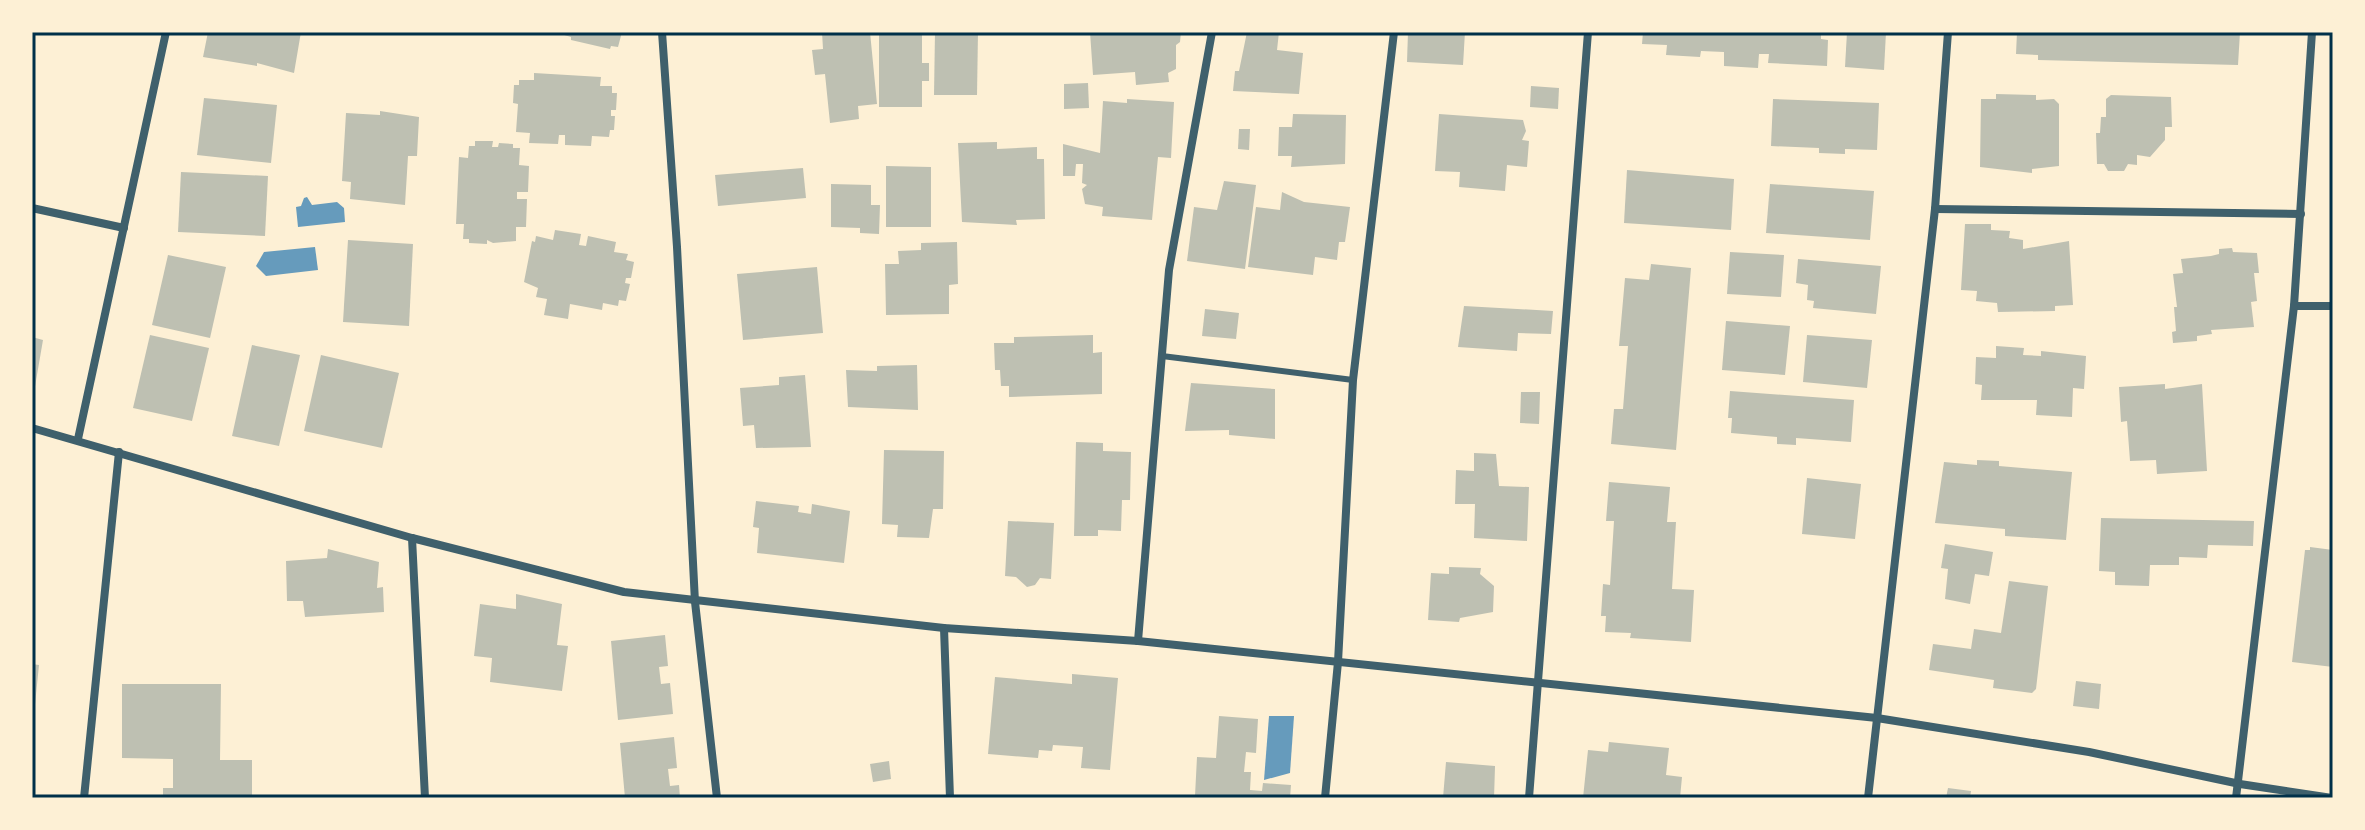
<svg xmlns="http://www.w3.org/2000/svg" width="2365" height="830" viewBox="0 0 2365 830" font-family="'Alegreya Sans',sans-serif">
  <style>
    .water { fill: #669bbc }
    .building { fill: #bec0b2 }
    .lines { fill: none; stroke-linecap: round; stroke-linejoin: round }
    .service { stroke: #3f606c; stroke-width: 6 }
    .minor { stroke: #3f606c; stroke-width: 8 }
    .neatline { fill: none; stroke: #003049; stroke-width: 3 }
  </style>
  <rect width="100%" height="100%" fill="#fdf0d5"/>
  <g class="water">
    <path d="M307,197L312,205L337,202L344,208L345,222L298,227L296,207L301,206L304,198Z"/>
    <path d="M315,247L318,270L266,276L256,266L264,252Z"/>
    <path d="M1269,716H1294L1290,773L1264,780Z"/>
  </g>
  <g class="building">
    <path d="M208,32H301L294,73L257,63V66L203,57Z"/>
    <path d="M554,32H622L618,47L611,46L610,49L571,40V37Z"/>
    <path d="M822,32H870L877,104L858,106L859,119L830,123L825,74L815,75L812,50L823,49Z"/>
    <path d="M879,32H922V63H929V81H922V107H879Z"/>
    <path d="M935,32H978L977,95H934Z"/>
    <path d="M1090,32H1181L1180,42L1176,45V69L1168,73L1169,82L1136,85L1135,72L1093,75Z"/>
    <path d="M1247,32H1279L1277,50L1303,53L1299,94L1233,91L1235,71H1239Z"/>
    <path d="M1408,32H1465L1463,65L1407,62Z"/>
    <path d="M1643,32H1821V39L1828,40L1827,66L1768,63L1769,54H1759L1758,68L1724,66V52L1701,51L1700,57L1666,55L1667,45L1642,44Z"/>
    <path d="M1847,32H1886L1884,70L1845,67Z"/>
    <path d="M2017,32H2240L2238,65L2038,60V55L2016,54Z"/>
    <path d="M534,73L601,77L600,86H612V93H617L616,110H611V116H615L614,130H610L609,137L592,136L591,146L565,145V135H559L558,144L529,143L530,133L516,132L518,104L513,103L514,85H519V80H534Z"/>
    <path d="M1088,83L1089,108L1064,109V84Z"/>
    <path d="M1531,86L1559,88L1558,109L1530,107Z"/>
    <path d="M1996,94L2036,95V100L2054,99L2059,104V166L2032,169V173L1980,167L1981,99H1996Z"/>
    <path d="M2111,95L2171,97L2172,127H2165V140L2150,157L2137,155V165L2128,164L2124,171H2108L2104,164H2097L2096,133H2100L2101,117H2106V99Z"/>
    <path d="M204,98L277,105L271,163L197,155Z"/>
    <path d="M1127,99L1174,102L1171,158L1158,157L1152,220L1102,216L1103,207L1085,204L1082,189L1087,185L1082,183L1083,164H1076L1075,176H1063V144L1100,153L1103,101L1127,103Z"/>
    <path d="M1773,99L1879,103L1877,150L1845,149V154L1819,153V148L1771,146Z"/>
    <path d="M380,111L419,117L417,156H408L405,205L350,199L351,182L342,181L346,113L380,115Z"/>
    <path d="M1293,114L1346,115L1345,164L1291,167L1292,156H1278L1279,127H1292Z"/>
    <path d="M1439,114L1523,120L1526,131L1522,140L1529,141L1527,167L1507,165L1505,191L1459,187L1460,172L1435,171Z"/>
    <path d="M1239,129H1250L1249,150L1238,149Z"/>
    <path d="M475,141H493L492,147H498L499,143L513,144V148H520L519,165L529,166L528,192H517V199H527L526,227H516V241L493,243L487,240V244L469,243V239H463L464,224H456L459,157L468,158L469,146H475Z"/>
    <path d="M997,142V149L1037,147V159H1044L1045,219L1016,220L1017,225L962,222L958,143Z"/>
    <path d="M886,166L931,167V227H886Z"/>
    <path d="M803,168L806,198L718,206L715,175Z"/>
    <path d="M1627,170L1734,179L1731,230L1624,223Z"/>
    <path d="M181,172L268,176L265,236L178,232Z"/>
    <path d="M1224,181L1256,185L1245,269L1187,261L1194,207L1217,210Z"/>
    <path d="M831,184L871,185V205H880L879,234L860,233V228L831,227Z"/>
    <path d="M1770,184L1874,191L1870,240L1766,233Z"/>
    <path d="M1282,192L1304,202L1350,207L1345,242H1339L1337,260L1315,257L1313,275L1248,267L1256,207L1280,210Z"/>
    <path d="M1965,224H1991V230L2010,231L2009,238L2023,240V249L2069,241L2073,305L2055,306V311L1998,312L1997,303L1976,301L1977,291L1961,290Z"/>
    <path d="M555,230L581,234L579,245L586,246L588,236L616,242L614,252L628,254L626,260L634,262L631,278H626L625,283L630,284L626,301L619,300L618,306L603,303L602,310L570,304L568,319L544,315L547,299L536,297L538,288L524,282L532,241L535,242L536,236L553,240Z"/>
    <path d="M348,240L413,244L409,326L343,322Z"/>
    <path d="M957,242L958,284L949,285V314L886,315L885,264H899L898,251L921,250V243Z"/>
    <path d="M2232,248L2233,252L2257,253L2259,273H2254L2257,301L2251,302L2254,327L2211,330L2212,334L2197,336V341L2173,343L2172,332L2176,331L2174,307H2177L2173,274L2183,273L2181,259L2211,256L2219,254V249Z"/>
    <path d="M1730,252L1784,255L1781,297L1727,294Z"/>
    <path d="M168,255L226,267L210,338L152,325Z"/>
    <path d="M1798,259L1881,266L1876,314L1813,308L1814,301L1807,300L1808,285L1796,283Z"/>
    <path d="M1651,264L1691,268L1676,450L1611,444L1614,409H1623L1628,346H1619L1625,278L1649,280Z"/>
    <path d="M817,267L823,333L743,340L737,274Z"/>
    <path d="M1464,306L1553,311L1551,334L1518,333L1517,351L1458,347Z"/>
    <path d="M1205,309L1239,313L1236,339L1202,336Z"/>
    <path d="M1726,321L1790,326L1785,375L1722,370Z"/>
    <path d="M150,335L209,348L192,421L133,408Z"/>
    <path d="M1093,335V353L1102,352V394L1009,397V386H1001L1000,370H995L994,343H1014V337Z"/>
    <path d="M1807,335L1872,340L1867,388L1803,382Z"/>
    <path d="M32,337L43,340L33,398L32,397Z"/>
    <path d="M252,345L300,355L279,446L232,436Z"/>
    <path d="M1996,346L2024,348L2023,355L2041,356V351L2086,356L2084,389L2073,388L2072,417L2036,415L2037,400H1981L1982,385L1975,384L1976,357L1996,358Z"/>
    <path d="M321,355L399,373L382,448L304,431Z"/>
    <path d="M917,365L918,410L848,407L846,370L877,371V366Z"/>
    <path d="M805,375L811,447L756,448L754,425L743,426L740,388L779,385V377Z"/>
    <path d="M1191,383L1275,389V439L1229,435V430L1185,431Z"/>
    <path d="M2165,384V389L2202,384L2207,471L2157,474L2156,460L2130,461L2127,421L2121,422L2119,387Z"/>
    <path d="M1730,391L1854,400L1851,442L1796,438V445L1777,444V437L1731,433L1732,418H1728Z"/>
    <path d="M1521,392H1540L1539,424L1520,423Z"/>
    <path d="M1076,442L1103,443V451L1131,452L1130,500H1122L1121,531L1098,530V536H1074Z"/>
    <path d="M884,450L944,451L943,509H933L929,538L897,537L898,525L882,524Z"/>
    <path d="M1474,453L1496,454L1499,486L1529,487L1527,541L1474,538L1475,504H1455L1456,470L1474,471Z"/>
    <path d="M1977,460L1999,461V466L2072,472L2066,540L2005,536V529L1935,523L1944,462L1977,465Z"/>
    <path d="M1807,478L1861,484L1855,539L1802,534Z"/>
    <path d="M1609,482L1670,487L1667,522H1676L1672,589L1694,590L1691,642L1630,638L1631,633L1605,632L1606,616H1601L1603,584L1610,585L1614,521H1606Z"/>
    <path d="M756,501L799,506L798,512L811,514L812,504L850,511L844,563L757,553L759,528L753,527Z"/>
    <path d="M2101,518L2254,521L2253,546L2208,545L2207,558L2179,557V565H2150L2149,586L2115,585V572L2099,571Z"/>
    <path d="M1008,521L1054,523L1051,579L1040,578L1035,585L1027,587L1016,577L1005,576Z"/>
    <path d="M1945,544L1993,552L1989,576L1975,574L1970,604L1945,599L1948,569L1941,568Z"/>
    <path d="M2310,547L2333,550V667L2292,662L2305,550H2310Z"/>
    <path d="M328,549L379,562L377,588L383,587L384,612L305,617L303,601H287L286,561L327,558Z"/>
    <path d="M1449,567L1481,568L1480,574L1494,586L1493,612L1460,618L1459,622L1428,620L1431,573L1449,574Z"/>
    <path d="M2009,581L2048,586L2036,689L2032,693L1993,688L1994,680L1929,670L1933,644L1971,649L1974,629L2001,633Z"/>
    <path d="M516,594L562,604L557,645L568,646L562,691L490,682L492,658L474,656L480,604L516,609Z"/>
    <path d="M665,635L668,666L659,667L661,684L670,683L673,714L618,720L611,641Z"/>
    <path d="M32,664L39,665L34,714H32Z"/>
    <path d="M1072,674L1118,678L1110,770L1081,768L1083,747L1053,745L1052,751L1039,750L1038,758L988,754L995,677L1072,684Z"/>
    <path d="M2076,681L2101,684L2099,709L2073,706Z"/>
    <path d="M122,684H221L220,760H252V798H163V788H173V759L122,758Z"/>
    <path d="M1219,716L1258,719L1256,753L1246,752L1244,772H1251L1250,790L1262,791L1263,783L1291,785L1290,798L1195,796L1197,757L1216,758Z"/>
    <path d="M674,737L677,768L668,769L670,786L679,785L680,798H625L620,743Z"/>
    <path d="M1609,742L1669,748L1666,775L1682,777L1680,798H1583L1588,750L1608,752Z"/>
    <path d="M889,761L891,779L873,782L870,764Z"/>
    <path d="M1446,762L1495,766L1494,798H1443Z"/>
    <path d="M1948,788L1971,791L1970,798H1946Z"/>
  </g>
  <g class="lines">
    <path class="service" d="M1162,356L1353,380"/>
    <g class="minor">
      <path d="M662,32L677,247L695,602L717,798"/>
      <path d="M32,208L124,228"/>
      <path d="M1935,209L2301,214"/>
      <path d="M2294,306H2333"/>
      <path d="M32,428L412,538L624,592L944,628L1138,641L1877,718L2089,752L2240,784L2332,798"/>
      <path d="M78,439L166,32"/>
      <path d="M412,538L425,798"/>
      <path d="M944,628L950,798"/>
      <path d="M1138,641L1169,270L1212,32"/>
      <path d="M84,798L119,452"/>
      <path d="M1325,798L1338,662L1353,380L1394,32"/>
      <path d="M1529,798L1588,32"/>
      <path d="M1868,798L1935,209L1948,32"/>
      <path d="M2236,798L2294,306L2312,32"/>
    </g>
  </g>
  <rect width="2365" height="830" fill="none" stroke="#fdf0d5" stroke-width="68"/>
  <rect x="34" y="34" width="2297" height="762" class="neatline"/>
</svg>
